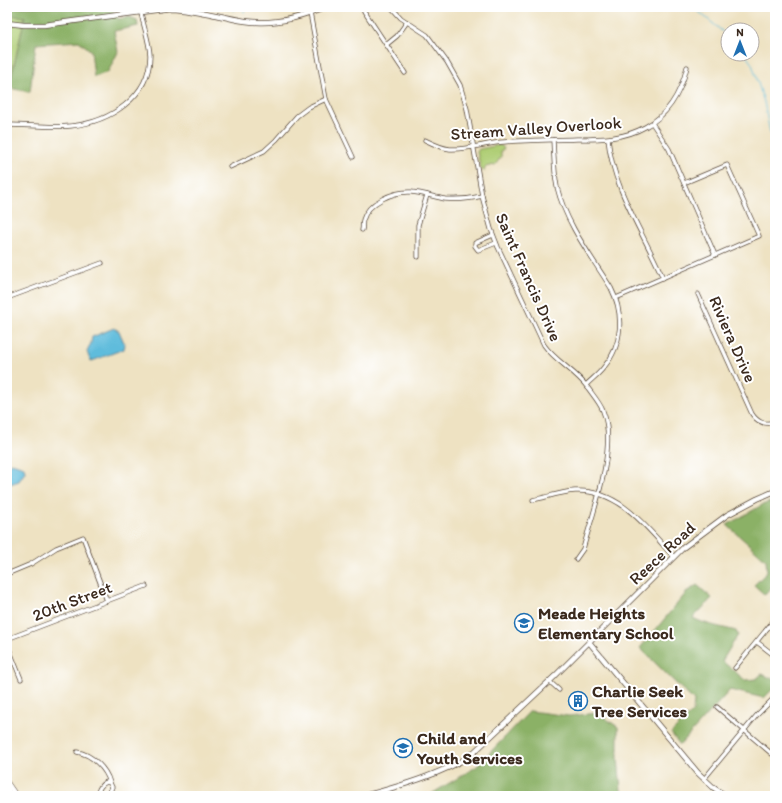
<svg xmlns="http://www.w3.org/2000/svg" width="782" height="803" viewBox="0 0 782 803" font-family="Itim,sans-serif">
  <style>
    .green { fill: #afce75; stroke: #757c4a }
    .forest { fill: #8bb166; stroke: #636e42 }
    .water { fill: #5ebcdc; stroke: #4c737d }
    .lines { fill: none; stroke-linecap: round; stroke-linejoin: round }
    .stream { stroke: #5ebcdc; stroke-width: 1 }
    .street-casing { stroke: #564637; stroke-width: 5 }
    .secondary-casing { stroke: #564637; stroke-width: 6 }
    .primary-casing { stroke: #564637; stroke-width: 6 }
    .street { stroke: #fff; stroke-width: 3.5 }
    .secondary { stroke: #fff; stroke-width: 4.5 }
    .primary { stroke: #fff; stroke-width: 5 }
    .labels { text-anchor: middle; stroke-width: 4; stroke-linejoin: round; paint-order: stroke }
    .street-label { font-size: 17px; fill: #3b2a1e; stroke: #fff }
    .poi-label { font-size: 17px; font-weight: bold; fill: #3b2a1e; stroke: #fff; text-anchor: start }
  </style>
  <rect width="100%" height="100%" fill="#fff"/>
  <filter id="ink" filterUnits="userSpaceOnUse"><feTurbulence type="fractalNoise" baseFrequency=".025" numOctaves="2"/><feDisplacementMap in="SourceGraphic" scale="8" xChannelSelector="R" yChannelSelector="G"/><feConvolveMatrix kernelMatrix="1 2 1 2 8 2 1 2 1" color-interpolation-filters="sRGB"/></filter>
  <filter id="wash" filterUnits="userSpaceOnUse"><feTurbulence type="fractalNoise" baseFrequency=".012" numOctaves="4" result="noise"/><feDisplacementMap in="SourceGraphic" scale="16" xChannelSelector="R" yChannelSelector="G"/><feGaussianBlur stdDeviation="0.9" result="paint"/><feColorMatrix in="noise" values="0 0 0 0 0 0 0 0 0 0 0 0 0 0 0 0 0 1.4 0 .05"/><feComposite in="paint" operator="in"/></filter>
  <g filter="url(#wash)">
    <rect width="100%" height="100%" fill="#eee2c2"/>
    <g class="green">
      <path d="M7,7H27L7,95Z"/>
      <path d="M500,145L503,147L504,149L501,150V157L495,165L485,167L484,171L481,169L477,152L479,149Z"/>
    </g>
    <g class="forest">
      <path d="M7,7H111L118,19L130,17L137,20L138,26L114,31L118,52L108,72L94,77L91,51L79,41L36,44L30,92L9,88L25,17L7,15Z"/>
      <path d="M775,500V583L765,595L754,585L767,572L766,560L727,525L762,505Z"/>
      <path d="M697,585L712,598L693,618C706,625 722,627 736,631L738,635L722,661L745,680L756,679L762,674L775,680V687L764,698L730,690L680,745L671,733L693,711L694,701L640,648L687,592Z"/>
      <path d="M530,711L569,716L598,713L618,727V758L621,790L626,796H428L476,767Z"/>
    </g>
    <g class="water">
      <path d="M114,328L119,331L125,345L124,349L92,361L90,360L87,352L91,343L92,337Z"/>
      <path d="M12,463L24,467L25,472L19,481L7,485V465Z"/>
    </g>
    <g class="lines">
      <g class="stream">
        <path d="M693,7L728,36"/>
        <path d="M228,10L230,7"/>
        <path d="M234,11L235,7"/>
        <path d="M244,12L245,7"/>
        <path d="M745,54L752,64L764,102L775,158"/>
      </g>
    </g>
  </g>
  <g filter="url(#ink)">
    <g class="lines">
      <defs>
        <g id="street">
          <path d="M391,7L401,18L427,35L447,62L460,85L467,109L482,196L491,229L498,247L544,345C556,362 576,371 588,388C593,395 600,403 603,411C618,447 593,512 583,549L576,559"/>
          <path d="M774,7L775,11"/>
          <path d="M364,11L405,73"/>
          <path d="M310,13L326,99L353,157"/>
          <path d="M386,45L397,36L407,22"/>
          <path d="M652,123L669,149L715,255"/>
          <path d="M7,125C28,125 50,128 71,126C109,122 150,98 150,55C149,38 142,23 140,7"/>
          <path d="M608,139C613,189 643,232 663,278"/>
          <path d="M425,140C433,144 441,148 450,149C468,150 487,143 504,142C529,140 553,140 577,139C601,139 624,139 645,127C668,115 681,92 687,67"/>
          <path d="M553,140C554,156 554,171 557,187C566,224 591,256 611,288C624,313 623,345 604,367C599,374 592,379 586,385"/>
          <path d="M230,167L264,151L276,140L297,116L309,107L326,99"/>
          <path d="M362,230C363,227 362,223 363,220C368,202 394,191 411,192C423,193 434,197 445,199C458,200 470,199 482,196"/>
          <path d="M493,235L475,243V246L478,250L496,243"/>
          <path d="M418,257V225L427,195"/>
          <path d="M698,294L752,414C758,423 765,425 775,422"/>
          <path d="M7,298L102,263"/>
          <path d="M616,298L759,236L727,165L684,183"/>
          <path d="M533,500C547,497 561,492 575,491C620,489 646,527 674,557"/>
          <path d="M7,574L31,564L56,548L83,537L107,601"/>
          <path d="M7,639L146,586"/>
          <path d="M757,642L775,656"/>
          <path d="M7,644L21,679"/>
          <path d="M735,668L775,619"/>
          <path d="M549,681L559,690"/>
          <path d="M717,707L772,754"/>
          <path d="M77,752C91,754 106,768 110,783"/>
          <path d="M704,779L757,715L775,697"/>
          <path d="M98,796C97,790 102,783 107,782L110,783L112,787L108,796"/>
        </g>
        <g id="secondary">
          <path d="M7,23L24,25H44L171,8C196,9 220,17 245,21C272,25 301,18 326,7"/>
          <path d="M589,642L698,773L714,788L726,796"/>
          <path d="M364,796C397,787 443,774 471,755L555,676L684,547L727,515L757,499L775,491"/>
        </g>
        <path id="primary" d="M7,783L16,796"/>
      </defs>
      <use href="#street" class="street-casing"/>
      <use href="#secondary" class="secondary-casing"/>
      <use href="#primary" class="primary-casing"/>
      <use href="#street" class="street"/>
      <use href="#secondary" class="secondary"/>
      <use href="#primary" class="primary"/>
    </g>
  </g>
  <defs>
    <symbol id="school-ring" viewBox="-11 -11 22 22"><circle r="9.5" fill="#fff" stroke="#1f6fb2" stroke-width="1.5"/><path d="M0-5L7-2L0 1L-7-2ZM-4 1L0 2.5L4 1V4Q0 6-4 4Z" fill="#1f6fb2"/></symbol>
    <symbol id="building-ring" viewBox="-11 -11 22 22"><circle r="9.5" fill="#fff" stroke="#1f6fb2" stroke-width="1.5"/><path d="M-4-6H4V6H1V3H-1V6H-4ZM-2.5-4.3h1.7v1.8h-1.7ZM.8-4.3h1.7v1.8H.8ZM-2.5-1h1.7V.8h-1.7ZM.8-1h1.7V.8H.8Z" fill="#1f6fb2"/></symbol>
  </defs>
  <g fill-rule="evenodd">
    <use href="#school-ring" x="513" y="612" width="22" height="22"/>
    <use href="#building-ring" x="567" y="690" width="22" height="22"/>
    <use href="#school-ring" x="392" y="737" width="22" height="22"/>
  </g>
  <g class="labels">
    <g class="street-label">
      <text transform="translate(536 128) rotate(-4)" y="6">Stream Valley Overlook</text>
      <text transform="translate(529 277) rotate(66)" y="6">Saint Francis Drive</text>
      <text transform="translate(733 339) rotate(66)" y="6">Riviera Drive</text>
      <text transform="translate(662 553) rotate(-43)" y="6">Reece Road</text>
      <text transform="translate(72 601) rotate(-21)" y="6">20th Street</text>
    </g>
    <g class="poi-label">
      <text x="538" y="619">Meade Heights<tspan x="538" dy="20">Elementary School</tspan></text>
      <text x="592" y="697">Charlie Seek<tspan x="592" dy="20">Tree Services</tspan></text>
      <text x="417" y="744">Child and<tspan x="417" dy="20">Youth Services</tspan></text>
    </g>
  </g>
  <rect width="782" height="803" fill="none" stroke="#fff" stroke-width="24"/>
  <g transform="translate(740 42)"><circle r="19" fill="#ffffff" stroke="#b1aaa5"/>
  <path d="M0-3L7 15L0 10L-7 15Z" fill="#1f6fb2"/>
  <text y="-6" font-size="11" font-weight="bold" text-anchor="middle" fill="#3b2a1e">N</text>
  </g>
</svg>
